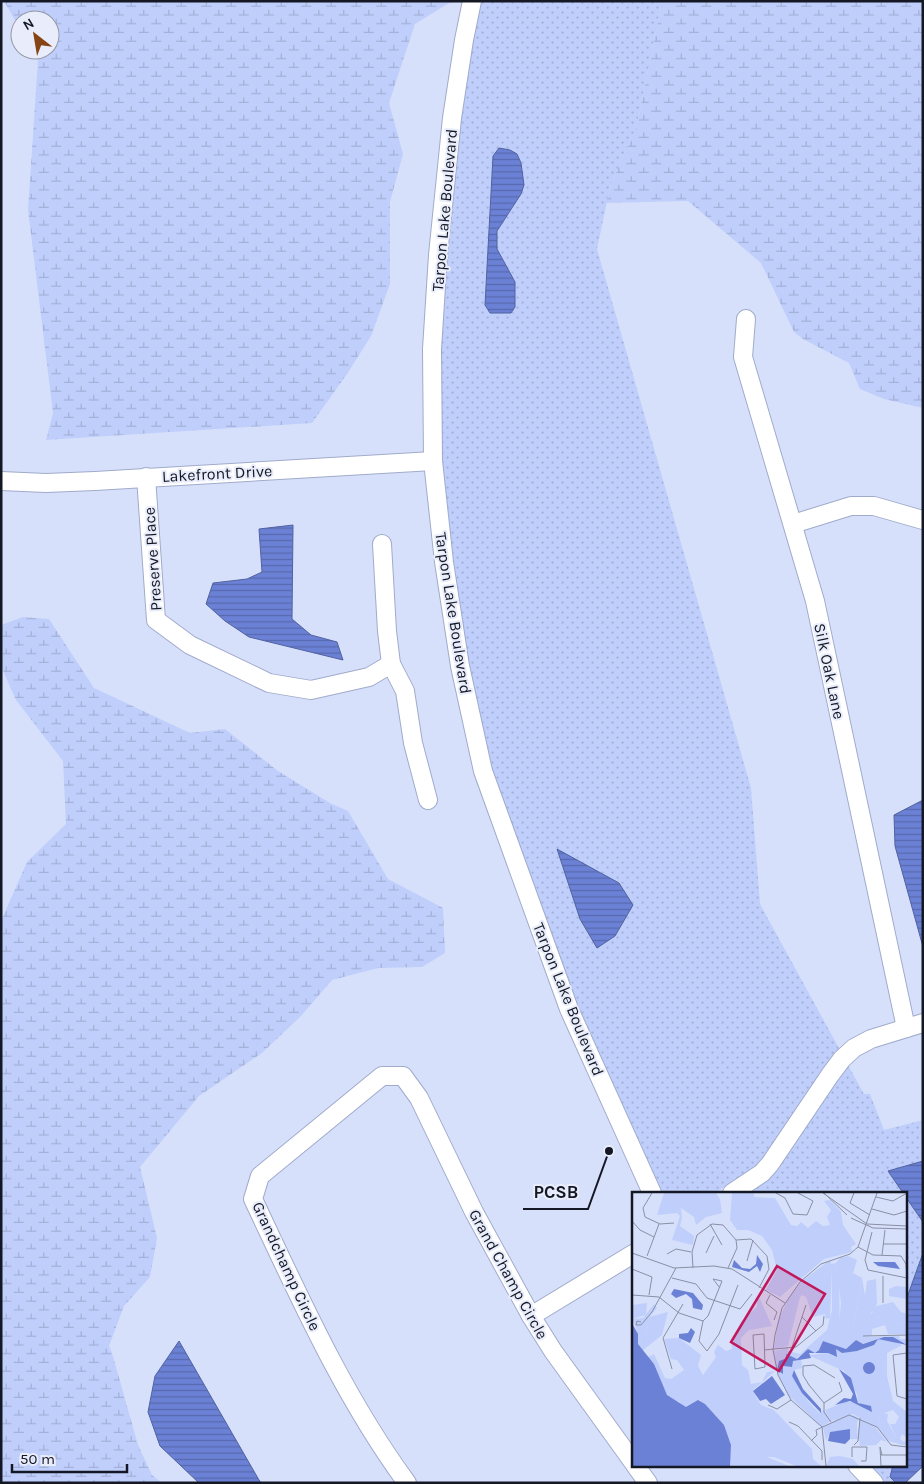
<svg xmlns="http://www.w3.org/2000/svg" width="924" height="1484" viewBox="0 0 924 1484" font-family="Karla,sans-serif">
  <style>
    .grass { fill: url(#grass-dots); fill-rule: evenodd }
    .wetland { fill: url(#wetland-marsh) }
    .water { fill: url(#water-rules); stroke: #5162a0 }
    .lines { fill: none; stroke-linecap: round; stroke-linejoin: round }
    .minor-casing { stroke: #a0abcb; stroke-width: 20 }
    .minor { stroke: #fff; stroke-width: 18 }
    .labels { text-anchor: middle; stroke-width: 4; stroke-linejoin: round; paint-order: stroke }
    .street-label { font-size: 16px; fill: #141824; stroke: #e9edfb }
    .inset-road { fill: none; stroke: #8990a5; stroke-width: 1 }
    .view { fill: #c2185b; fill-opacity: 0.15; stroke: #c2185b; stroke-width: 2.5 }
    .inset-edge { fill: none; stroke: #141824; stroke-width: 2.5 }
    .leader { fill: none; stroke: #141824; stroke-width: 2 }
    .callout-dot { fill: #141824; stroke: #e9edfb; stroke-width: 2 }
    .callout-label { font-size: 18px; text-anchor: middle; font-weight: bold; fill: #141824; stroke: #e9edfb; stroke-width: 4; stroke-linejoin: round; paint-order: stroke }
  </style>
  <defs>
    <pattern id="grass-dots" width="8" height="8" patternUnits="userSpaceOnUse" patternTransform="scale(1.25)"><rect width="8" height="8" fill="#bfcefb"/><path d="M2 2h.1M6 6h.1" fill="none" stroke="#a3b0d7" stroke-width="1.8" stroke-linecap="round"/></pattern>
    <pattern id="wetland-marsh" width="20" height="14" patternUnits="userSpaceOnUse" patternTransform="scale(1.25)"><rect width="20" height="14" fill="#bfcefb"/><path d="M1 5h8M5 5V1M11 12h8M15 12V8" fill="none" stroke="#a3b0d7"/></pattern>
    <pattern id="water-rules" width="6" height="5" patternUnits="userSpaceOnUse" patternTransform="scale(1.25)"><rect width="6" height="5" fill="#6b81d5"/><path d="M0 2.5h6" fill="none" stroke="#5769ad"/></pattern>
  </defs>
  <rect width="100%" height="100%" fill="#d7e0fb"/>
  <g class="grass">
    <path d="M481,1H662L637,125L610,187L597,249L751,788L760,904L840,1050L823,1069L774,1144L757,1166L715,1193H661L577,1007L491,769L468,665L452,562L441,461L440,351L446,256L460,120L472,43ZM510,150L512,153L521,194L497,231V249L515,282L485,305Z"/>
    <path d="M848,1065L864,1094H870L884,1130L923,1120V1161L888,1171L903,1193H748L769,1179L787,1155L836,1080Z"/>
    <path d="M905,1196L923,1222V1253L905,1303Z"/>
    <path d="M868,1465H893L890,1477L896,1483H886Z"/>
  </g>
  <g class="wetland">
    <path d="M4,1H464L449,3L415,24L389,103L403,154L390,202V284L371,336L347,374L312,423L46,440L53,413L28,210L38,60L32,50H50V20H20V29Z"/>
    <path d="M662,1H923V408L884,399L860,389L849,363L803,339L794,332L761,263L688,201L606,203L610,187L637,125Z"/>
    <path d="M23,617L49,619L94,688L190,733L225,729L278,771L330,803L348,811L388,879L443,908L445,953L422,967L378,968L332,980L301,1016L262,1053L199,1096L140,1167L157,1238L150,1277L124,1306L109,1346L112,1353L138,1445L152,1475L162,1483L1,1482V921L27,862L66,824L63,761L16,700L1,666V625Z"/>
  </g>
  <g class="water">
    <path d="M499,148L510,150L517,154L521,163L524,185L521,194L497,231V249L515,282V307L511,313H490L485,305L493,156Z"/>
    <path d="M293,525L292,619L311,635L337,642L343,660L249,637L225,621L206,604L213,583L247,579L262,572L259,529Z"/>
    <path d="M923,800V947L895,846L894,815Z"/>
    <path d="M557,849L619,883L633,905L615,936L597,948L580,919Z"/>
    <path d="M923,1161V1222L905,1196V1193H903L888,1171Z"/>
    <path d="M923,1253V1466L905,1483H896L890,1477L893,1465H905V1303Z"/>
    <path d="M179,1341L259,1480L261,1483H199L160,1446L148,1412L155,1376Z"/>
  </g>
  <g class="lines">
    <defs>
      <g id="minor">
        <path d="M472,1L464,40L452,118L438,255L432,349L433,461L444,562L460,666L483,771L569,1009L652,1193"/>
        <path d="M746,319L743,357L815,601L906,1028"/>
        <path d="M146,477L156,620L190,645L269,683L311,690L369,677L391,664L405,691L413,743L428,800"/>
        <path d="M1,481L46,483L95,481L433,461"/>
        <path d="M793,524L851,506H874L923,520"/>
        <path d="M382,544L387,631L391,664"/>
        <path d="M732,1193L762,1173L770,1164L830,1075L842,1059L854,1048L871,1039L923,1023"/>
        <path d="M531,1316L633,1254"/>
        <path d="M635,1465L648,1483"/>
        <path d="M857,1465L874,1483"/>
        <path d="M407,1483C343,1396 299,1296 253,1199L260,1176L382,1076H403L419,1098L474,1212L531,1316L553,1351L633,1462"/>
      </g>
    </defs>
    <use href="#minor" class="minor-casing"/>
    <use href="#minor" class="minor"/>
  </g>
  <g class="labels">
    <g class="street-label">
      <text transform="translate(444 210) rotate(-85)" y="6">Tarpon Lake Boulevard</text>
      <text transform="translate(217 473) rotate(-3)" y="6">Lakefront Drive</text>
      <text transform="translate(152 559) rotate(-94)" y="6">Preserve Place</text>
      <text transform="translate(454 613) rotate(81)" y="6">Tarpon Lake Boulevard</text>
      <text transform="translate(830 671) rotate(78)" y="6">Silk Oak Lane</text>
      <text transform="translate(569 999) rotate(68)" y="6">Tarpon Lake Boulevard</text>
      <text transform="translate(287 1266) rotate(65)" y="6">Grandchamp Circle</text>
      <text transform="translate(509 1274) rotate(61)" y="6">Grand Champ Circle</text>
    </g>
  </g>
  <g transform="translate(632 1192)">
    <rect width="275" height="275" fill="#d7e0fb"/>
    <path d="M198,68L199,72L204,71L207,88L208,147L221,135L230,86L233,104L235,89L244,87L245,112L239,121L247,125L240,128V144L230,145L267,144L268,147H275V152L252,145L230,152L224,148L214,157L191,149L189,156L183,161L176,157L162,168L155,162V166L147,169L145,178L151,182V174L159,175V170L169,167L170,176L162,178L160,184L176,209L187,221L192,218L199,229L190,235L156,203L146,183L143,171L142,159L148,158L156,155V159L168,162L195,138L200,118V77L168,105L156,154L142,157L146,129L157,105L170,89ZM245,147H256L270,153L255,161V184L261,209L275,220V246L270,242L268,247L272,250L275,246V254L256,249L264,245L258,232H263L267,225L261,218L247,223L246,236L221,222L199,229L193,218L213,210H220L241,219L226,210L225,202L212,179L176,163L196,161L203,165L204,157L225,159L242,153ZM221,223L227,226L221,238L198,240L194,249L191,235L207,226Z" fill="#bfcefb"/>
    <path d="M275,131V142H256L261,134ZM149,183L167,210L190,230L157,204Z" fill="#bfcefb"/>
    <path d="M32,1H84L88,7L90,21L74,25L64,33L62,25L49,16L50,26L48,34L62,44L61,53L40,48L48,24L45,21L25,23ZM100,1H122V5L143,6L159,33L165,34L169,30L176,36L184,29L191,34L198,33L195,25L199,18L192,9L198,8L209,20L211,33L224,52L219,55L220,60L192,67L148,105L134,98L145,78L140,58L130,44L116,38H105L98,28ZM216,64L225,68L221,81L230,86L221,135L209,148L206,141L209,111L204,71L208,66ZM200,77L198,126L194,127L193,122L181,125L174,105L170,103ZM264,94L275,95V107L257,104V97ZM125,106L128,107L140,134L117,138L109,146L110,173L116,178L119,192L130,190L135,180L143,179L121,198L124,205L129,213L142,218L162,239L180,257L181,267L189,274H164L142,265H135L157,274H97L99,253L93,237L83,223L67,208L55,217L46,209L38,208L21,177L22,172L20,169L17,171L3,149L5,137L9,147L14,144L17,125L36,120L30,143L10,159L16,165L22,162L33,186L39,187L52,178L45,168L39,167L32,147L47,146L69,163L66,174L71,183L84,165L82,160L86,153L94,159L100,157L99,149L109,130L125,115ZM261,110L269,120L275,122V131L261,134L256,142L253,133L240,137V127L247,125L240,123L241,115ZM15,111L14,123L0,127V113ZM208,264L221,267L227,274H194L198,265Z" fill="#bfcefb"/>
    <path d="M22,112L25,116L17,125L14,144L10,149L0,127L11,126ZM251,221L256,222L255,229L264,245L256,249L246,236L247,223ZM227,226L225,230V246L228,226L243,235L255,250L249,248L244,253L228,254L227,247H218V237Z" fill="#bfcefb"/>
    <path d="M125,63L131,72L128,80L125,74L117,80L100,75L102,68L110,76L118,77L124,72ZM241,70H263L268,77L246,74ZM42,97L61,101L71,113L70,118L61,116L60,107L54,102L44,106L39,102ZM0,131L6,142V152L22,172L35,203L54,215L66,208L73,212L92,233L99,253L98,274H0ZM59,136L63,140L58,151L47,146V142L56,141ZM252,145H261L275,153L246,147L242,153L225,159L210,161L204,157L205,165L196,161H177L179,166L161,169L160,175L151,174V182L145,178L147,169L155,166L154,162L165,167L176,157L183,161L187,158L191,149L214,157L224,148L231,152ZM231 176a6 6 0 1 1 12 0a6 6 0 1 1-12 0ZM207,177L219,186L226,211L239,214L240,220L218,209L203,213L212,206L219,207L221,202ZM162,178L171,197L189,217V221L170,201L160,184ZM140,184L153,203L139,212L134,207L128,209L121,199ZM218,237V247L213,252L196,249L198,240Z" fill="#6b81d5"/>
    <path class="inset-road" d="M20,1L11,16L13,25L28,32L42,31M144,1L153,6L161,22L175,23L181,9L166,1M191,1L235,32L275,34M192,1L215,23M222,1L218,11L238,23M244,5L261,9L275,1M240,17L262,23L275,19M219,26L241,36L275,37M0,29L8,38L22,45M78,32L90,53M240,40L233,68L236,78L275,86M104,48L119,47L135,64L137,77L127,96M251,52H275M226,55L241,63L269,64L274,72L275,86M0,61L42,76L82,74L100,77L153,111M74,61L82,44M35,62L44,57L59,60M250,63L253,38M15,64L27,32M115,69L121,48M61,76L60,60L65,43L80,32L91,33L104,48L105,56L96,76M0,77L20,85L17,103M251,84V111M40,86L64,92L75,106L108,117L120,102M0,103L27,105L47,121L71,129L76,124L90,89L81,87L88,96M138,103L134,111L145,120L142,128M170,125L184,139M71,129L67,149L75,159L87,142L106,93M9,130L5,129L4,133H9L20,120L44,76M132,142L133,175L123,177L121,143ZM231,144L275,143M160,155L174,113M132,158L164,155L191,133L192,124M275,161L261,163L265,204L275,207M275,173V195M40,177L31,146L51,112M192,211L177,193L171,183V174L182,173L203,186M136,213L145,217L159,208M157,230L166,234L190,259V268M199,230L192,220V211L210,199L207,190M179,249L185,243L184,238L217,223L245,235L259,253L275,255M222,253L226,249L228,226M249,263H275M250,263L248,255L249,274H275M220,265V255H235L234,269H229M194,274L190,235L159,208L146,183L141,158L143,143L150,116L168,90L189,72L218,62L226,55L245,1"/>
    <path class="view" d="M145,74L193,102L147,179L99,150Z"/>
    <rect width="275" height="275" class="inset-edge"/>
  </g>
  <path class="leader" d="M609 1151L588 1209H523"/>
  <circle class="callout-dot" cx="609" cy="1151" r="5"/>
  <g class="callout-label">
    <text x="556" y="1198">PCSB</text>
  </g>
  <rect width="924" height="1484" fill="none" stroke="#141824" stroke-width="5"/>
  <g transform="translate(35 35) rotate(329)"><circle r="24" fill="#e9edfb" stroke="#9498a5"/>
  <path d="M0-4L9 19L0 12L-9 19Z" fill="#864314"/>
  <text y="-8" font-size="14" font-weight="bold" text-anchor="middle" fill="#141824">N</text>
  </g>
  <path d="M12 1464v8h115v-8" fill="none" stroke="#141824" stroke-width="2.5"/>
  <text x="20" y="1464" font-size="15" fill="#141824" stroke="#e9edfb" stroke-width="4" paint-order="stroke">50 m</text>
</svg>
